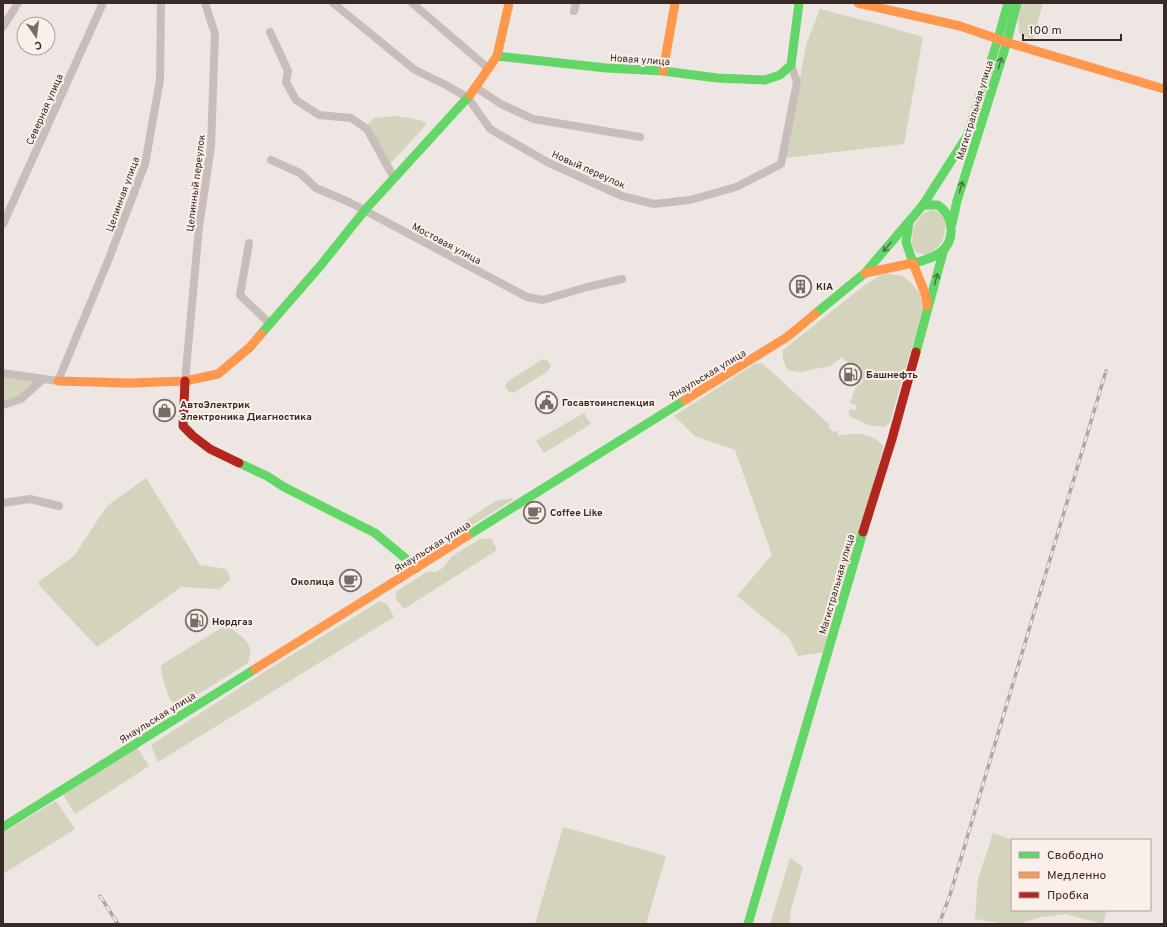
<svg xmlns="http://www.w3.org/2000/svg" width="1167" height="927" viewBox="0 0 1167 927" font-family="Overpass,sans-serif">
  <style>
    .green { fill: #d4d3bb }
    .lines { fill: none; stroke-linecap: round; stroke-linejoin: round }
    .street { stroke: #c8bdba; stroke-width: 8 }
    .fast { stroke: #63d668; stroke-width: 9 }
    .slow { stroke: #ff974d; stroke-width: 9 }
    .jam { stroke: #b3261e; stroke-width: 9 }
    .rail-casing { stroke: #afa7a5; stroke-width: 3.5 }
    .rail { stroke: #fbefe9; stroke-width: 2; stroke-dasharray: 6; stroke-linecap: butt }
    .oneway { stroke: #4c7745 }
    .labels { text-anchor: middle; stroke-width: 4; stroke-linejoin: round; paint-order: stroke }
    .street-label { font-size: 10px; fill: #392a28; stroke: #fbefe9 }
    .poi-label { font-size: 10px; font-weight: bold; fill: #392a28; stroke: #fbefe9; text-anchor: start }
  </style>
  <rect width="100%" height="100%" fill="#eee6e2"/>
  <g class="green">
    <path d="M1021,3H1043L1033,40L1019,33L1018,14Z"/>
    <path d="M820,9L871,22L923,37L904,144L786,158L806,45Z"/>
    <path d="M396,116L420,120L427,124L390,164L368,125L374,118Z"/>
    <path d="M933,210L941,213L946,219C944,239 944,245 926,255L916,252L912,246L913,227L924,213Z"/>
    <path d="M884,273L903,276L913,285L921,295L923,309L890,422L885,427L868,425L849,416V409L855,410L857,406L850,403L855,389L864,380L842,357L830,366L800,372L788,370C784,363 782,358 783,350L865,285Z"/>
    <path d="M543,359L548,361L551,366L548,371L513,393L509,392L505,387L507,382Z"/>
    <path d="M762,363L830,425L828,427L834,432L837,430L838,436C857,432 870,432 884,446L824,652L798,656L789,638L737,596L772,555L735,450L695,436L674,416L755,364Z"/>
    <path d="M3,376L37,381L17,397L3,400Z"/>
    <path d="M584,413L591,424L544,453L536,441Z"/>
    <path d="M146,478L200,565L226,569L231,579L220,589L181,587L97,647L38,584L42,579L74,556L107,506Z"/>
    <path d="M512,498L514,499L458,534L455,530L456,527L496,501Z"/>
    <path d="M491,538L497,550L404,609L395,598L397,591L427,572H436L444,567L452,556L480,539Z"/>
    <path d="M380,601L387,604L394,617L158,762L151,745L272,667Z"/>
    <path d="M226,625C241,636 256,643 248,663L179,706L170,700L162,676L161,665Z"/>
    <path d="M136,746L149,766L75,814L62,793Z"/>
    <path d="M56,801L75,829L3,874V833Z"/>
    <path d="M563,827L666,856L646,924H535Z"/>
    <path d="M993,833L1012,840V910H1107L1103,924L1065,914L1042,917L1018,924H1007L975,919L978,879Z"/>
    <path d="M790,858L803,867L791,909L789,924H770Z"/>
  </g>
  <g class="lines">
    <g class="street">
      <path d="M333,3L415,70L448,86L468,98L490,129L549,163L622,196L654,204L690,200L736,187L781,164L797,82L791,65"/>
      <path d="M412,3L489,69"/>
      <path d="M574,11L576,3"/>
      <path d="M3,27L18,3"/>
      <path d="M270,32L288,71L286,82L296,100L319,115L351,118L367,129L394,178"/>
      <path d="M475,87L501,104L533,119L640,137"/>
      <path d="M271,160L300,173L316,188L349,202L527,297L543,300L587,287L622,279"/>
      <path d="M3,224L103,3"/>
      <path d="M249,243L240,295L270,324"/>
      <path d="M3,373L58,381L108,261L145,164L160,80L161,3"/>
      <path d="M185,381L199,227L211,147L215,34L205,3"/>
      <path d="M3,405L21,399L43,379"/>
      <path d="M3,503L30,499L59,506"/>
    </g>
    <g class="fast">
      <path d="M497,56L606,68L663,71L717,78L765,80L780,75L791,65L799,3"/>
      <path d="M909,222L906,242L913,263C923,261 934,258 942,251C956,239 953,215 938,205H923"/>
      <path d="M952,224L957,201L1007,42L1017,3"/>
      <path d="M815,314L865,273L923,205L967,136L998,39L1008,3"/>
      <path d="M261,334L321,265L365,210L470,95"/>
      <path d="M916,352L944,249"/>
      <path d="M239,463L267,476L284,487L375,533L417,568"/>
      <path d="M467,536L685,400"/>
      <path d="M3,827L255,669"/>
      <path d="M748,924L863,532"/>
    </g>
    <g class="slow">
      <path d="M858,3L960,26L998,39"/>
      <path d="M999,40L1164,89"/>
      <path d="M663,71L675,3"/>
      <path d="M470,95L497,56L509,3"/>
      <path d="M865,273L913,263L926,296L927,306"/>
      <path d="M58,381L129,383L185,381L218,374L250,347L261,334"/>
      <path d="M685,400L787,337L815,314"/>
      <path d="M255,669L467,536"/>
    </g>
    <g class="jam">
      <path d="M185,381L183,426L193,436L210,449L239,463"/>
      <path d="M863,532L892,439L916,352"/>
    </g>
    <defs>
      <g id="rail">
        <path d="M100,896L118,924"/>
        <path d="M939,924L950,895L1106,371"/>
      </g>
    </defs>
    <use href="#rail" class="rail-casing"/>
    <use href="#rail" class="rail"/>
  </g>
  <defs><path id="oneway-shaft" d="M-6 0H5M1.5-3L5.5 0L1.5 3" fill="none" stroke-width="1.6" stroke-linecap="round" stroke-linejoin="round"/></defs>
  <g class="oneway">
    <use href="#oneway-shaft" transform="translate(1000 63) rotate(-73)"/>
    <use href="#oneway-shaft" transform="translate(961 187) rotate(-73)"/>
    <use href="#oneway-shaft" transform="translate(887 247) rotate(130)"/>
    <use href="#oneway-shaft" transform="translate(936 279) rotate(-75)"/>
  </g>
  <defs>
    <symbol id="building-ring" viewBox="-11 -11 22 22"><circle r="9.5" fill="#fbefe9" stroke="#786c69" stroke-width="1.5"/><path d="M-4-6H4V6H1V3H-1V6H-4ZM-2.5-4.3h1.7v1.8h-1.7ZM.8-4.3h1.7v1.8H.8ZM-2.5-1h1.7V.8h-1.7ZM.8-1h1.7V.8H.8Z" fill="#786c69"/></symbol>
    <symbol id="fuel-ring" viewBox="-11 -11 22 22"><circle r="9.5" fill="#fbefe9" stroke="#786c69" stroke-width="1.5"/><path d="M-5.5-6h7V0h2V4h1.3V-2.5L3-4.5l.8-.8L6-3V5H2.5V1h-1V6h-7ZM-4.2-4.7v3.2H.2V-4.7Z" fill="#786c69"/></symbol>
    <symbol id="civic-ring" viewBox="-11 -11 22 22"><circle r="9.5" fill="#fbefe9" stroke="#786c69" stroke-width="1.5"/><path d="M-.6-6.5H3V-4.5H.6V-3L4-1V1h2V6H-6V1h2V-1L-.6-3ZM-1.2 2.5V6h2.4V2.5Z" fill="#786c69"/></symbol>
    <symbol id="shop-ring" viewBox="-11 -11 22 22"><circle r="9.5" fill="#fbefe9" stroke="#786c69" stroke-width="1.5"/><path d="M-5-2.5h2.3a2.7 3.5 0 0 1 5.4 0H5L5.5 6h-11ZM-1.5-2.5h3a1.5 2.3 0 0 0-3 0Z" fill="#786c69"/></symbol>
    <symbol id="cafe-ring" viewBox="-11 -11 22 22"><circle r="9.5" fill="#fbefe9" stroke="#786c69" stroke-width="1.5"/><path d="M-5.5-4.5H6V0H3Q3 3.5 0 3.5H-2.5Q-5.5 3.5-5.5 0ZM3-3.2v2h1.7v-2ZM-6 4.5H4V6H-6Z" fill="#786c69"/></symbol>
  </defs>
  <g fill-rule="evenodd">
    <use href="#building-ring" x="788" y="274" width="25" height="25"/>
    <use href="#fuel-ring" x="838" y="362" width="25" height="25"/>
    <use href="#civic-ring" x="534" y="390" width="25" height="25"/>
    <use href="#shop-ring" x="152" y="398" width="25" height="25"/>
    <use href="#cafe-ring" x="522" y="500" width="25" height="25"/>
    <use href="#cafe-ring" x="338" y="568" width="25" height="25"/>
    <use href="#fuel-ring" x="184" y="608" width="25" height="25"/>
  </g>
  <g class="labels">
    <g class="street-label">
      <text transform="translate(640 59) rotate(4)" y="4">Новая улица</text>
      <text transform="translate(44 109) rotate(-66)" y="4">Северная улица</text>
      <text transform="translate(974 110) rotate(-73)" y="4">Магистральная улица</text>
      <text transform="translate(589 169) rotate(24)" y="4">Новый переулок</text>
      <text transform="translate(195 183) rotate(-83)" y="4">Целинный переулок</text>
      <text transform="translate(122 194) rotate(-70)" y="4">Целинная улица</text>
      <text transform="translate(447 243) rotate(28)" y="4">Мостовая улица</text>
      <text transform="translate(707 374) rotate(-31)" y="4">Янаульская улица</text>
      <text transform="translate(432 546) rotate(-32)" y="4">Янаульская улица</text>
      <text transform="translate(836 584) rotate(-74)" y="4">Магистральная улица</text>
      <text transform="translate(157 717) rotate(-32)" y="4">Янаульская улица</text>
    </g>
    <g class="poi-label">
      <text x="816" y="290">KIA</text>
      <text x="866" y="378">Башнефть</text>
      <text x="562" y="406">Госавтоинспекция</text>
      <text x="180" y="408">АвтоЭлектрик<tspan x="180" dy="12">Электроника Диагностика</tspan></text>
      <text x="550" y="516">Coffee Like</text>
      <text x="334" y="585" text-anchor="end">Околица</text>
      <text x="212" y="625">Нордгаз</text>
    </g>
  </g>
  <rect width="1167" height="927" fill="none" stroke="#392a28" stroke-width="8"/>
  <rect x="1011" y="839" width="140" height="72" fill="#fbefe9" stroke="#ada09c"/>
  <rect x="1019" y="852" width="20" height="6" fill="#63d668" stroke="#ada09c"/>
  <text x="1047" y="859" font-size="12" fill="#392a28">Свободно</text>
  <rect x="1019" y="872" width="20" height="6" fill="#ff974d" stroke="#ada09c"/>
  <text x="1047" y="879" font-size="12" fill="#392a28">Медленно</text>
  <rect x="1019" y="892" width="20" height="6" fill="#b3261e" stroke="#ada09c"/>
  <text x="1047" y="899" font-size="12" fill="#392a28">Пробка</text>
  <g transform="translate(36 36) rotate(166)"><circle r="19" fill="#fbefe9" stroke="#ada09c"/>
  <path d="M0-3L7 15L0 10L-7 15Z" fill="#786c69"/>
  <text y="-6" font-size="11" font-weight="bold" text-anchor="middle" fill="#392a28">С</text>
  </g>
  <path d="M1023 34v6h98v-6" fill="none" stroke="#392a28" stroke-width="2"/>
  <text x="1029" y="34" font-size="12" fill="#392a28" stroke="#fbefe9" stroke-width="3" paint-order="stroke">100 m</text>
</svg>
